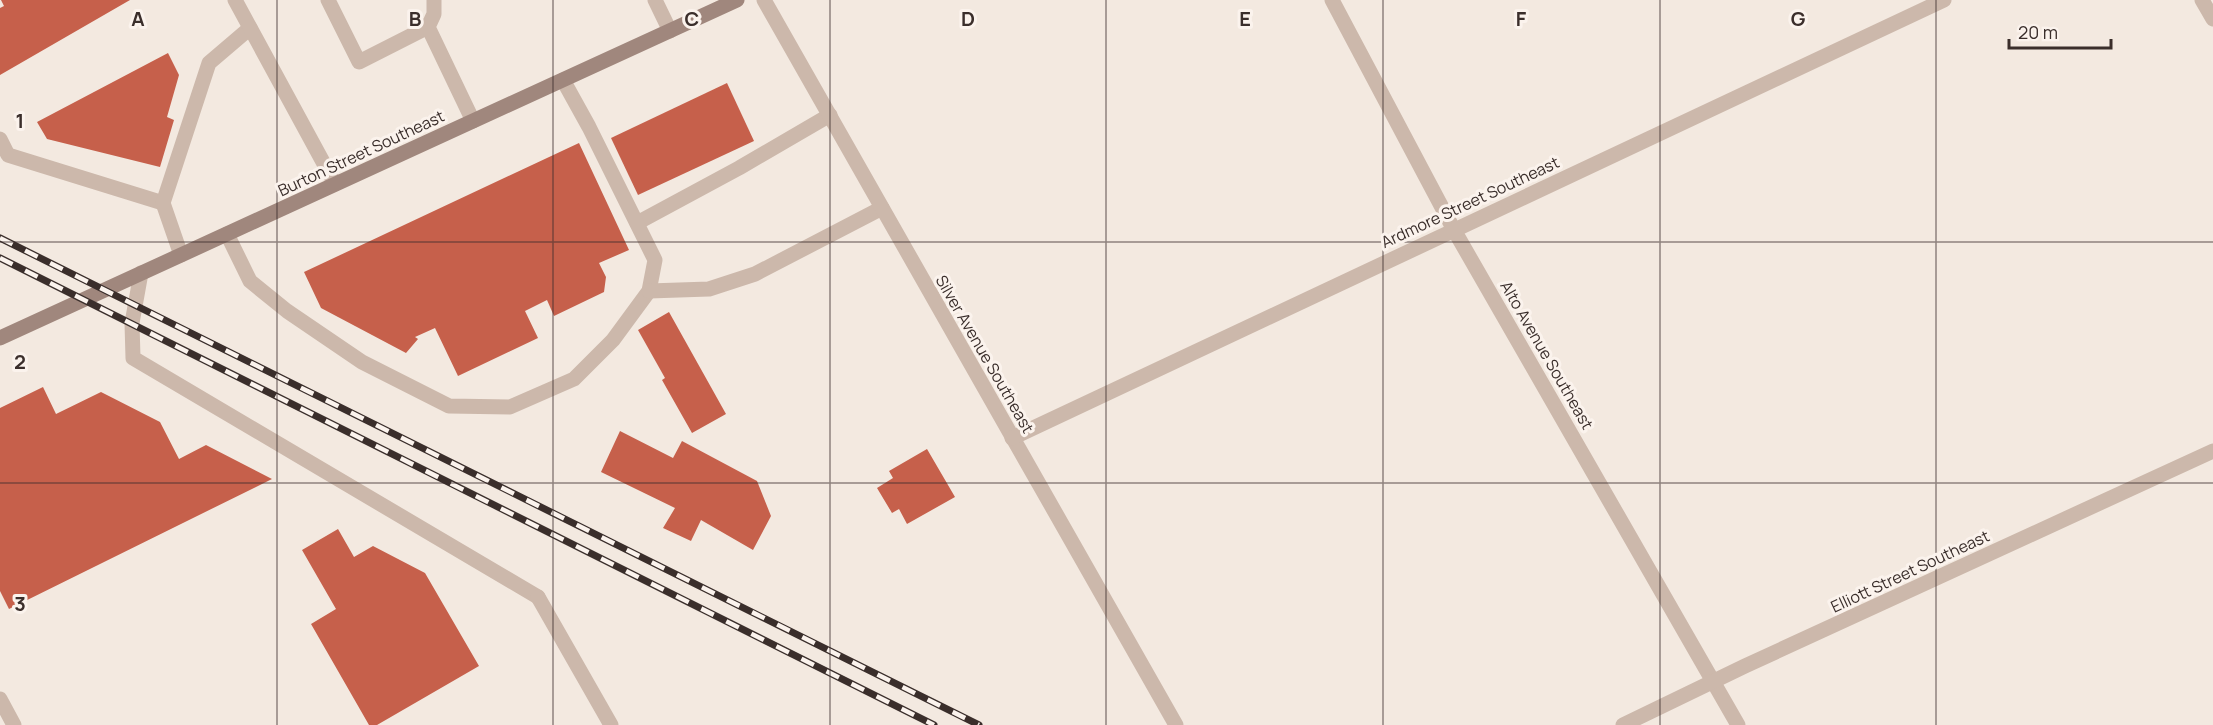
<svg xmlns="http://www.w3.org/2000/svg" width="2213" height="725" viewBox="0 0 2213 725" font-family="Manrope,sans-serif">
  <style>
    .building { fill: #c6604b }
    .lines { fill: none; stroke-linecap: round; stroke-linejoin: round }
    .lane { stroke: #ccb8ab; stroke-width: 15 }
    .street { stroke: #ccb8ab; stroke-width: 15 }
    .secondary { stroke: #a0877d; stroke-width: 15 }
    .rail-casing { stroke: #3a2e2b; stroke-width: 7 }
    .rail { stroke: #fbf3ed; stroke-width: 4.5; stroke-dasharray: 14; stroke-linecap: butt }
    .grid { fill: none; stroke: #3a2e2b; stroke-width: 1.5; stroke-opacity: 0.55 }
    .labels { text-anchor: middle; stroke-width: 6; stroke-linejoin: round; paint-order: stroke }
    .street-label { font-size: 16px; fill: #3a2e2b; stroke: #fbf3ed }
    .grid-label { font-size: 20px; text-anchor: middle; font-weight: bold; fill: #3a2e2b; stroke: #fbf3ed; stroke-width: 6; stroke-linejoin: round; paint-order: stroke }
  </style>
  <rect width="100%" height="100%" fill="#f3e9e0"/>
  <g class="building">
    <path d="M1,0H130L0,75V8L4,6Z"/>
    <path d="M168,53L179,75L167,117L174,120L160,167L47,139L37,122Z"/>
    <path d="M727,83L754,141L638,195L611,138Z"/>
    <path d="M579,143L629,250L599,263L606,277L604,292L554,316L547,300L525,311L538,338L458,376L435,328L415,337L418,339L406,353L321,308L304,272Z"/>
    <path d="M669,312L726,414L692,433L662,380L665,378L638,330Z"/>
    <path d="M43,387L56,414L101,392L160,422L179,459L206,445L272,479L9,609L0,591V408Z"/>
    <path d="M620,431L673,458L682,441L757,481L771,516L753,550L701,520L691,541L663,528L675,508L601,472Z"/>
    <path d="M927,449L955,497L907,524L899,509L892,513L877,488L893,478L889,471Z"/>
    <path d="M338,529L354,557L373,546L425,573L479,666L377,725H369L311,624L336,609L302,550Z"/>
  </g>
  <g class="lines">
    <g class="lane">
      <path d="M328,0L359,62L428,27"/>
      <path d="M434,0V14L428,27L473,121"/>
      <path d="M655,0L670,31"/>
      <path d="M0,139L8,155L163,203"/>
      <path d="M637,223L739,168L830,115"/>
      <path d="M227,234L250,281L287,311L362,362L449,406L510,407L574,379L613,340L649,291L655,260L589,127L563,80"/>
      <path d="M181,255L163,203L209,63L250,28"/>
      <path d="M141,273L132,323L133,358L538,597"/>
      <path d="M649,291L709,289L755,274L882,208"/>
    </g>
    <g class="street">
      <path d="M235,0L335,184"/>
      <path d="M764,0L1176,725"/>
      <path d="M1332,0L1454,230L1738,725"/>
      <path d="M2202,0L2213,19"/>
      <path d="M1012,438L1944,0"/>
      <path d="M538,597L611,725"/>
      <path d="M0,699L14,725"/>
      <path d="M1623,725L1745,666L2213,451"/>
    </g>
    <path class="secondary" d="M0,338L737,0"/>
    <defs>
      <g id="rail">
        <path d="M0,238L979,725"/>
        <path d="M0,258L934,725"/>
      </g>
    </defs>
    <use href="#rail" class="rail-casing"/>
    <use href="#rail" class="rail"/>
  </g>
  <path class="grid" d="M277,0V725M553,0V725M830,0V725M1106,0V725M1383,0V725M1660,0V725M1936,0V725M0,242H2213M0,483H2213"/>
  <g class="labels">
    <g class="street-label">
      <text transform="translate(361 153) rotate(-25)" y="6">Burton Street Southeast</text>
      <text transform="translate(1470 202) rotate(-25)" y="6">Ardmore Street Southeast</text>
      <text transform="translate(985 354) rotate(60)" y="6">Silver Avenue Southeast</text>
      <text transform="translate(1547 355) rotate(60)" y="6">Alto Avenue Southeast</text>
      <text transform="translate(1910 571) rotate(-25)" y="6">Elliott Street Southeast</text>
    </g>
  </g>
  <g class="grid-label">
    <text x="138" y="26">A</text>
    <text x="415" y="26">B</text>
    <text x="692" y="26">C</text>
    <text x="968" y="26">D</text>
    <text x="1245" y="26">E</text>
    <text x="1521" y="26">F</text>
    <text x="1798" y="26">G</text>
    <text x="20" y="128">1</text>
    <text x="20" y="369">2</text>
    <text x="20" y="611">3</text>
  </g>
  <path d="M2009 39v9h102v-9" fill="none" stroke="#3a2e2b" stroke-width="3"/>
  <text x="2018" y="39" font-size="18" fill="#3a2e2b" stroke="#fbf3ed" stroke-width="4.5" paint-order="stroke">20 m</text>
</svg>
